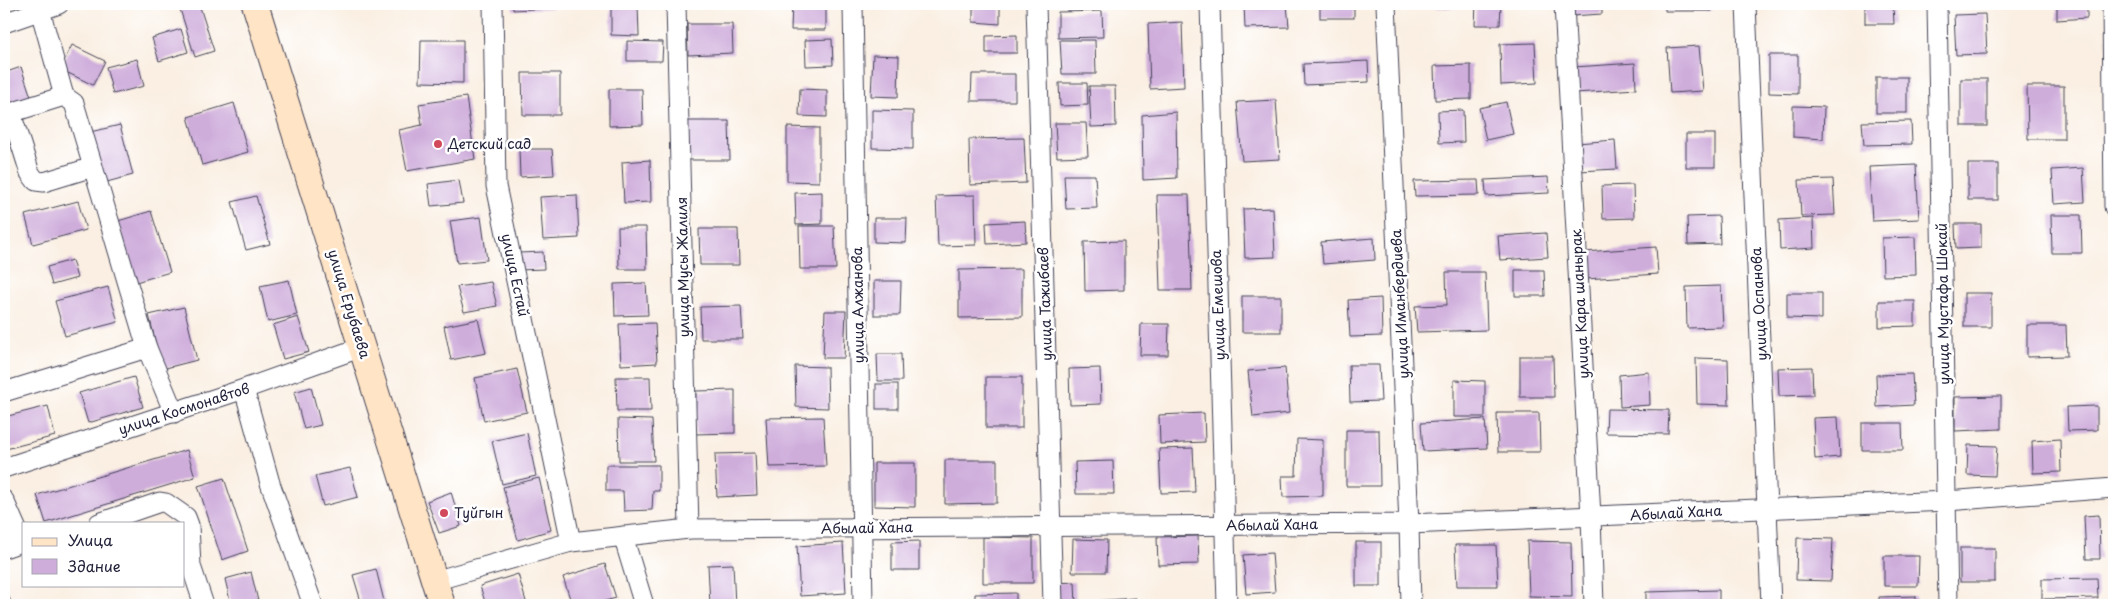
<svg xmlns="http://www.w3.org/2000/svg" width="2118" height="609" viewBox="0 0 2118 609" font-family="'Playpen Sans',sans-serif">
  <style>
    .building { fill: #cfaddb }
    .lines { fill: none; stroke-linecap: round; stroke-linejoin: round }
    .street-casing { stroke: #424154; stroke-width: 21 }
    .secondary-casing { stroke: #424154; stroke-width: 28 }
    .street { stroke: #fff; stroke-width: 19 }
    .secondary { stroke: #ffe4c6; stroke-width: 26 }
    .poi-dot { fill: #d1495b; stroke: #fff; stroke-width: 2 }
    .labels { text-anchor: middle; stroke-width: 5; stroke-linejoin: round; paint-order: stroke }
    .poi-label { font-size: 14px; fill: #22223b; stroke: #fff; text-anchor: start }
    .street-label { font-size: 14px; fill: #22223b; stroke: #fff }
  </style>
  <rect width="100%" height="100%" fill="#fff"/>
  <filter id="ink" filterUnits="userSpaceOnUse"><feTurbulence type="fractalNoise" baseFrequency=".02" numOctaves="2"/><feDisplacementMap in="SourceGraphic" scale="10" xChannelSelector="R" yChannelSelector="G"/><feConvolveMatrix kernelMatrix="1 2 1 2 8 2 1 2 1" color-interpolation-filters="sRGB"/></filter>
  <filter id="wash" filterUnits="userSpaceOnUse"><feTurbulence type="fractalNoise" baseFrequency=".0096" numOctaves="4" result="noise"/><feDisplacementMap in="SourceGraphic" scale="20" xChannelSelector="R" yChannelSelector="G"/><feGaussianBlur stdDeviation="1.12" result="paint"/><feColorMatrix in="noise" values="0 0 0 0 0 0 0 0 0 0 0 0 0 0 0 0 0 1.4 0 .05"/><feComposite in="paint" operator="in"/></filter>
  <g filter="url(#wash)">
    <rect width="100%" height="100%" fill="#faefe2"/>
    <g id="blocks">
      <g class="building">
        <path d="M199,4L214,51L195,57L180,9Z"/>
        <path d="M513,4H552V8L513,10Z"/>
        <path d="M611,4H638L639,36L611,35Z"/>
        <path d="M792,4H826V30H791Z"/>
        <path d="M973,4H1000V24L973,22Z"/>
        <path d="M1244,4H1287L1289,27L1245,28Z"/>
        <rect x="1320" y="4" width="34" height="14"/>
        <path d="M1435,4H1467V7L1435,8Z"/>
        <path d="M1476,4H1501L1500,25H1475Z"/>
        <path d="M1570,4H1602V14L1571,16Z"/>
        <path d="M1665,4H1711L1712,11H1665Z"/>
        <path d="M1865,4H1893L1894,24H1865Z"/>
        <path d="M2057,4H2087V18L2057,20Z"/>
        <path d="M1102,11L1103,37L1058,38V12Z"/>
        <path d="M1985,14L1987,54L1956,55L1954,15Z"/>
        <path d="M1182,22L1184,87L1150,89L1148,24Z"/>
        <path d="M687,24H732L733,53L688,55Z"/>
        <path d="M181,29L188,52L159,61L152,38Z"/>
        <path d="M1017,35V53H986V36Z"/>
        <path d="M832,39L833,65L806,66L805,40Z"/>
        <path d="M421,40H463V83L420,82Z"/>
        <path d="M1060,40H1095L1096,74H1062Z"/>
        <path d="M627,41L663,42L662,61H627Z"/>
        <path d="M1535,43L1537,83L1501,85L1500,44Z"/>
        <path d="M72,45L105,61L93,85L60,69Z"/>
        <path d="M1699,46L1703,91L1670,93L1667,48Z"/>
        <path d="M873,55L899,56L898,97L871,96Z"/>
        <path d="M1769,55H1798V94L1769,93Z"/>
        <path d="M137,59L144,86L113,94L106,67Z"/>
        <path d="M1368,61L1369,82L1304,85L1303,64Z"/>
        <path d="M1635,63L1636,89L1575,93L1574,67Z"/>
        <path d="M1471,65V99L1435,100L1434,66Z"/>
        <path d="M21,67L31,97L4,106V73Z"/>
        <path d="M522,73H560V115H523Z"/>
        <path d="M972,74H1015V101H971Z"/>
        <rect x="1876" y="77" width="31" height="36"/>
        <rect x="1961" y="79" width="26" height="47"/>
        <path d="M1059,83H1087L1088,105L1060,106Z"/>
        <path d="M1089,86H1115L1116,126L1091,127Z"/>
        <path d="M2027,86H2064V139H2028Z"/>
        <path d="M609,89H642L643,125L609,126Z"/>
        <path d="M800,89L827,90V117L799,116Z"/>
        <path d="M466,97L475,159L407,171L399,130L422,125L419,104Z"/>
        <path d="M1276,100L1280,159L1242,161L1237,102Z"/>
        <path d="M1506,102L1513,134L1486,140L1479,108Z"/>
        <path d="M234,103L248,152L202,165L188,117Z"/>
        <path d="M1793,106L1824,107L1823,139L1793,137Z"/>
        <path d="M872,110L913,111V149L872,148Z"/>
        <path d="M1463,110L1464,142L1439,143L1438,111Z"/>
        <path d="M1176,112L1177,178L1143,180L1142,115Z"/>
        <path d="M687,121H729L730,160H687Z"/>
        <path d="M1911,121L1912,144L1864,145L1862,122Z"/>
        <path d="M1055,123H1086L1088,156L1057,157Z"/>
        <path d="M120,125L133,175L103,183L90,132Z"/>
        <path d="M787,127L819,128V182L787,181Z"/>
        <rect x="1686" y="134" width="29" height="33"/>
        <path d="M1024,138L1026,183L970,185L969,139Z"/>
        <path d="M1615,140L1617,169L1579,171L1577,143Z"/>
        <path d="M519,149H552L554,175L520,177Z"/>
        <path d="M650,160L651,202L624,203L622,162Z"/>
        <rect x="1968" y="164" width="30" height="36"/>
        <path d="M1916,165L1919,219L1872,221L1869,167Z"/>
        <path d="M2083,168L2085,202L2054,204L2052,170Z"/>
        <path d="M1064,175H1095L1097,208L1066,209Z"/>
        <path d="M1548,177L1549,193L1486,196L1485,180Z"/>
        <path d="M1833,179L1835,215L1801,216L1799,180Z"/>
        <path d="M459,180L463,203L431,206L428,184Z"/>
        <path d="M1478,180L1479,195L1415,196L1414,181Z"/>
        <path d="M1633,185L1634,218L1603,219L1602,186Z"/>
        <path d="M822,192V224L796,225L795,193Z"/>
        <path d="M577,195L579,238L543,240L540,197Z"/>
        <path d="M975,195L976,245L938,246L936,196Z"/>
        <path d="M1157,195H1189L1192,290H1160Z"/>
        <path d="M256,196L270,244L246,250L232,202Z"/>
        <path d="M78,201L86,230L33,244L25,215Z"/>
        <path d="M1273,208L1275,257L1245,258L1243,209Z"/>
        <path d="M151,211L170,272L136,282L118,221Z"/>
        <path d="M2051,215H2081L2082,253H2052Z"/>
        <path d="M1719,216L1720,244L1688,245L1687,217Z"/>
        <path d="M481,217L487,260L457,263L450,221Z"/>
        <path d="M874,218H907L906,243L874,242Z"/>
        <path d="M1813,218L1814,248L1780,250L1779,220Z"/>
        <path d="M1025,221L1026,242L987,244L986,223Z"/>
        <path d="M1955,224H1981V248L1956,249Z"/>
        <path d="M799,226H834L836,269H800Z"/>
        <path d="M618,227H646L647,269H619Z"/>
        <path d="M699,229H738L739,265H700Z"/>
        <path d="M1546,233L1548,257L1500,260L1498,236Z"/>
        <path d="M1915,237L1916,275L1883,276L1882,238Z"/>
        <path d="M1374,238L1375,260L1323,264L1321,242Z"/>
        <path d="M1124,241V290L1085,291L1084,242Z"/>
        <path d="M1656,247L1658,274L1586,279L1584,252Z"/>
        <path d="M543,252L544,269L519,270V253Z"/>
        <path d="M72,260L77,278L52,285L47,267Z"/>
        <path d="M1022,269V317L959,318V270Z"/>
        <path d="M1515,270H1544L1545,296H1515Z"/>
        <path d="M1446,272H1485L1487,330L1417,332L1415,306L1447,305Z"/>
        <path d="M289,280L297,315L268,322L260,286Z"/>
        <path d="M874,281H901L900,315H874Z"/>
        <path d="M491,282L497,306L464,312L457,287Z"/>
        <path d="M646,283L648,315L615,316L614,284Z"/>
        <path d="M1721,286L1723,327L1687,328L1686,287Z"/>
        <path d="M108,287L118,322L65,336L55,301Z"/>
        <path d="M1787,293H1822V319L1787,318Z"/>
        <rect x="1964" y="293" width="27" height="34"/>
        <rect x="1242" y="296" width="39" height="36"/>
        <path d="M1381,298L1382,336L1350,337L1348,300Z"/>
        <path d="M1879,301H1915V326L1879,327Z"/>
        <path d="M741,306L743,339H701L700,307Z"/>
        <path d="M184,307L197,360L162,369L149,315Z"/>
        <path d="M825,311H846L844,358H823Z"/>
        <path d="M298,317L309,352L283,359L273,325Z"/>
        <path d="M478,319L486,353L451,360L444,326Z"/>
        <path d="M655,323L657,363L621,365L619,324Z"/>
        <path d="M1141,324H1169L1168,355H1140Z"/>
        <path d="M2027,325H2066L2067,356L2027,357Z"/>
        <path d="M877,354H901L902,381H878Z"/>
        <path d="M1520,356H1553L1554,397H1520Z"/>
        <path d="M1696,358L1728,359L1729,405L1697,404Z"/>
        <path d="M1349,365H1379L1381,401L1350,402Z"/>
        <path d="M795,366L827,367L828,408L796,407Z"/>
        <path d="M1812,367L1813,395L1779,396L1778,368Z"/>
        <path d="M1100,368L1101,404L1070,405L1069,369Z"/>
        <path d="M1285,368L1289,413L1253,417L1248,371Z"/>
        <path d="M517,369L527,412L484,421L475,378Z"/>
        <path d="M1649,372L1650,405L1620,407L1619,375Z"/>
        <path d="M1912,374L1914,405L1877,407L1876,375Z"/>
        <path d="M134,377L143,407L88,423L79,393Z"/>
        <path d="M616,377H650L651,411H617Z"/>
        <rect x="986" y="377" width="36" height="51"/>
        <path d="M1454,380L1485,381V417H1454Z"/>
        <rect x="876" y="384" width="22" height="25"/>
        <path d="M311,387L321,425L304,429L294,392Z"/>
        <path d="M735,390V433L695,434L696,391Z"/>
        <path d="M2001,396V429L1955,431V397Z"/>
        <path d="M48,406L55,436L6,449L4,417Z"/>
        <path d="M2097,406V430L2068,431L2067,407Z"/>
        <path d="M1607,409L1669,410L1668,434L1606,433Z"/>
        <path d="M1204,413L1205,442L1160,444L1159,415Z"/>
        <path d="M1497,413H1539L1540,452H1498Z"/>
        <path d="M823,417L826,466L769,467L766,418Z"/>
        <path d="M1838,417L1840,457L1815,459L1813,418Z"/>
        <path d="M618,419L652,420L654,461H619Z"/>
        <path d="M1485,419L1487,448L1423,451L1421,423Z"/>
        <path d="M1862,423H1902L1903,450H1862Z"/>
        <path d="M1346,430H1379L1380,486H1346Z"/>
        <path d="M527,433L536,476L502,484L492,441Z"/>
        <path d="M1297,439L1323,440V496L1283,497L1282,476H1296Z"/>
        <path d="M2060,439L2061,472L2033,473L2032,441Z"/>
        <path d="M1968,445L1997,446L1995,476L1967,475Z"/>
        <path d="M1193,448L1195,492L1161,493L1159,449Z"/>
        <path d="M187,450L195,477L46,523L37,495Z"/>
        <path d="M755,453L757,495L717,497L715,454Z"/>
        <path d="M945,460H997V503L945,504Z"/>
        <path d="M1113,461L1114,494H1076L1075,462Z"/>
        <path d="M874,463H915V507L874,506Z"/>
        <path d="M606,465H659V491H653L652,510L624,511L623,491H606Z"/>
        <path d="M350,468L358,497L323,506L315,476Z"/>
        <path d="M224,478L248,551L222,560L198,486Z"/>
        <path d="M539,478L551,530L518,540L503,487Z"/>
        <path d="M451,492L461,526L439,533L427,501Z"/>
        <path d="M2099,515L2100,559H2086L2084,516Z"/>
        <path d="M1198,536L1199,564L1158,565L1157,537Z"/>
        <path d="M983,537L1033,538V583H983Z"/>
        <path d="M1797,538L1833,539L1831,581L1796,580Z"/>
        <path d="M1073,539L1107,540L1106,572H1072Z"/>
        <path d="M919,541V570H892V542Z"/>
        <path d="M1527,541L1571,542L1572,597L1529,596Z"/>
        <rect x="1356" y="542" width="25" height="44"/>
        <path d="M843,543L846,593L800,596L797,546Z"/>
        <path d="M1455,545H1496L1498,586H1457Z"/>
        <rect x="1960" y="548" width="35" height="34"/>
        <path d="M1272,553L1275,592L1246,594L1243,555Z"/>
        <path d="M1884,556H1919L1918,586H1884Z"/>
        <path d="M605,564L616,598L591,605H572L563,577Z"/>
        <path d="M733,564L735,605H710L708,565Z"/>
        <path d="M376,569L385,605H362L353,575Z"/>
        <path d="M251,572L259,605H231L225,579Z"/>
        <path d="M518,574L527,605H486L480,586Z"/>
        <path d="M2097,578L2098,598L2042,599V579Z"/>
        <path d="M1075,582L1076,605H1057L1056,583Z"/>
        <path d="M4,584L12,605H4Z"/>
        <path d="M1719,590V605H1646V592Z"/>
        <path d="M1016,593V605H975V594Z"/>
        <path d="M1916,596V605H1879V597Z"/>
        <path d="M1136,598V605H1093V601Z"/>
        <rect x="2064" y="603" width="29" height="2"/>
      </g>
    </g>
  </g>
  <g filter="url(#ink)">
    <use href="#blocks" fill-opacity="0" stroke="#424154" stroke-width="1"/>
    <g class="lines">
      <defs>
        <g id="street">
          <path d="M493,4L496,186L571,542"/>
          <path d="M676,4L689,529"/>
          <path d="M853,4L863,605"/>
          <path d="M1036,4L1053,605"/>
          <path d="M1210,4L1227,605"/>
          <path d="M1386,4L1409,524L1411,605"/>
          <path d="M1564,4L1591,517L1594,605"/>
          <path d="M1746,4L1771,605"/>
          <path d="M1937,4L1948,605"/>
          <path d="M2112,4L2114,207"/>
          <path d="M40,10L64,96L74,103L147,348L174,413"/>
          <path d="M4,23L59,4"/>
          <path d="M11,113L30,173L36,181L44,182L93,167"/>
          <path d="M4,115L64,96"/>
          <path d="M244,389L270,483L313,605"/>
          <path d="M4,392L147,348"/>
          <path d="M4,468L244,389L362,347"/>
          <path d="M4,500L22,541"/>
          <path d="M99,523L160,502L166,503L186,517L189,525L191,566L204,605"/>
          <path d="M623,536L644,605"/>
          <path d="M4,548L24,541"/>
          <path d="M434,581L571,542L689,529L1409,524L1947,501L2114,488"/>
        </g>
        <path id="secondary" d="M255,4L442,605"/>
      </defs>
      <use href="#street" class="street-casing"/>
      <use href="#secondary" class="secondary-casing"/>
      <use href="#street" class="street"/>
      <use href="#secondary" class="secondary"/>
    </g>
  </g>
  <g class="poi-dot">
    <circle cx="438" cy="144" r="5"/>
    <circle cx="444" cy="513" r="5"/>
  </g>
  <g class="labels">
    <g class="poi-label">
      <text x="448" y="149">Детский сад</text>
      <text x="454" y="518">Туйгын</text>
    </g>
    <g class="street-label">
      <text transform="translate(683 267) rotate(-91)" y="5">улица Мусы Жалиля</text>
      <text transform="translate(515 275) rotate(78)" y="5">улица Естай</text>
      <text transform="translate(349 304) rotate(73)" y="5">улица Ерубаева</text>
      <text transform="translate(1045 304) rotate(-92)" y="5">улица Тажибаев</text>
      <text transform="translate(1400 304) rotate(-93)" y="5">улица Иманбердиева</text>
      <text transform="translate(1580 304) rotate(-93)" y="5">улица Кара шанырак</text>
      <text transform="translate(1759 304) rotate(-93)" y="5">улица Оспанова</text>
      <text transform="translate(1943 304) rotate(-91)" y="5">улица Мустафа Шокай</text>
      <text transform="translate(858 305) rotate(-91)" y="5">улица Алжанова</text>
      <text transform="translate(1218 305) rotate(-92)" y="5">улица Емешова</text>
      <text transform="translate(184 409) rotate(-18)" y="5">улица Космонавтов</text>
      <text transform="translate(1676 513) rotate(-3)" y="5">Абылай Хана</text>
      <text transform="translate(1272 525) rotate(-1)" y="5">Абылай Хана</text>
      <text transform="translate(867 528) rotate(-1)" y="5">Абылай Хана</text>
    </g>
  </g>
  <rect width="2118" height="609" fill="none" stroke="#fff" stroke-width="20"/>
  <rect x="22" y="522" width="162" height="65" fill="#ffffff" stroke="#a7a7b1"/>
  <rect x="32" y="538" width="25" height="8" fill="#ffe4c6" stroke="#a7a7b1"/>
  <text x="68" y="546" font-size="15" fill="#22223b">Улица</text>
  <rect x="32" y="559" width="25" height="15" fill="#cfaddb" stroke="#a7a7b1"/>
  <text x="68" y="572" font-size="15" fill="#22223b">Здание</text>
</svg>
